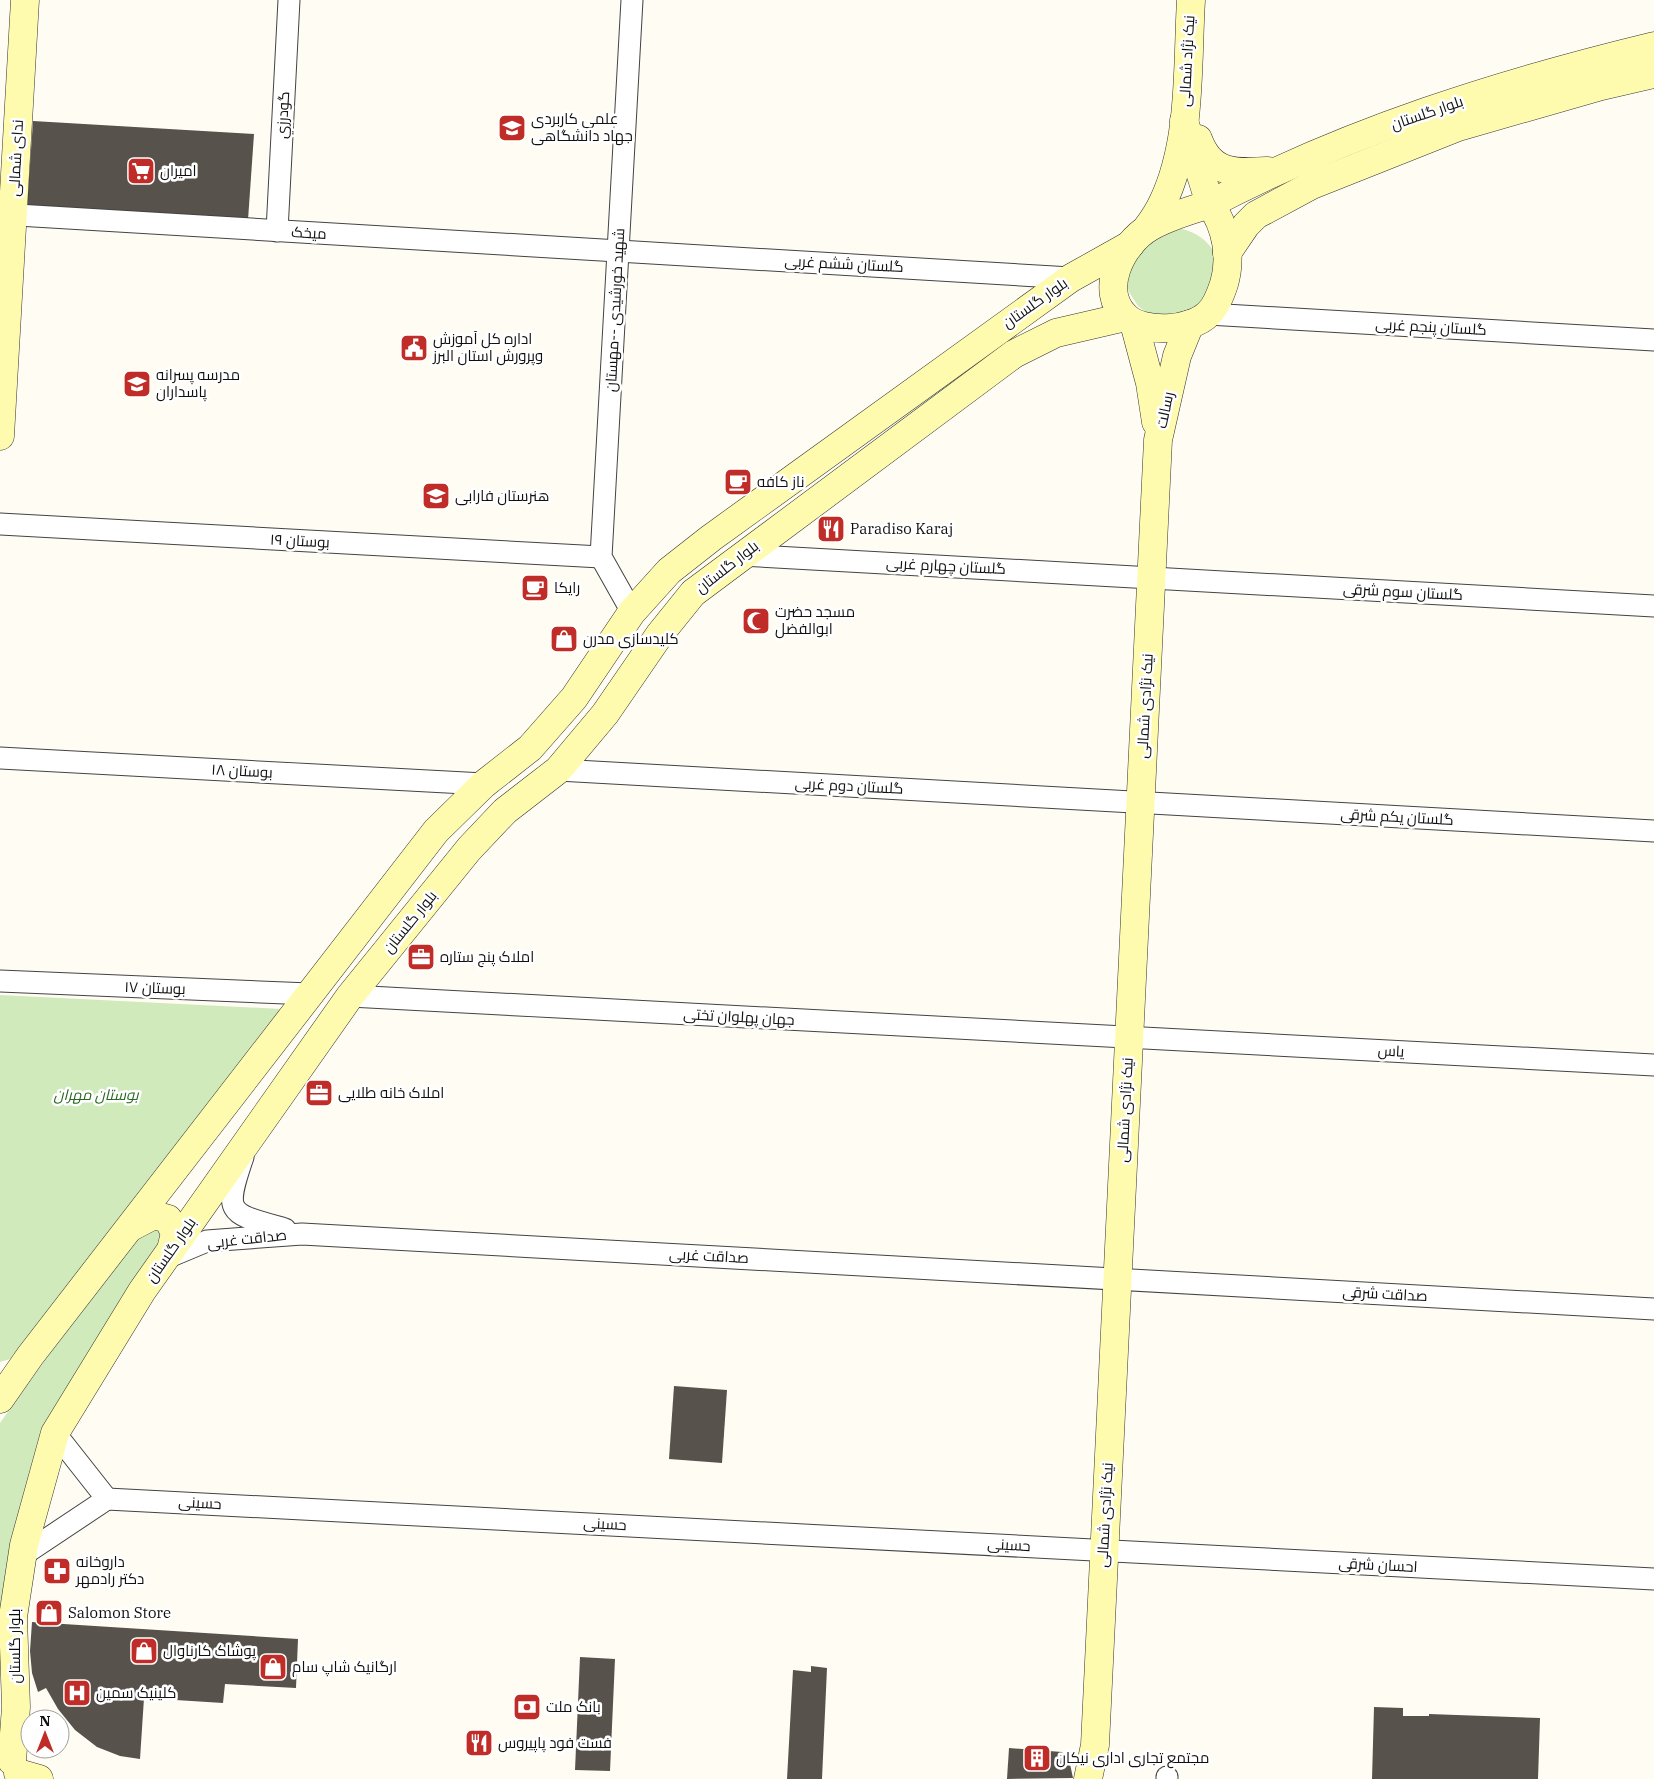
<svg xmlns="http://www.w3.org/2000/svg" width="1654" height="1779" viewBox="0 0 1654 1779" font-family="'IBM Plex Serif',Cairo,serif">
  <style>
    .green { fill: #d0eabc }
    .building { fill: #58524c }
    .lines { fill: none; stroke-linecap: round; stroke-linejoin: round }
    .street-casing { stroke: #434343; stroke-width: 23 }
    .secondary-casing { stroke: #323232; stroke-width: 29 }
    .street { stroke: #fff; stroke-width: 21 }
    .secondary { stroke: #fefbaf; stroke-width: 28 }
    .labels { text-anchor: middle; stroke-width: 5; stroke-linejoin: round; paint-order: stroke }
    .street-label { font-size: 15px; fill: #101010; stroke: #fff }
    .poi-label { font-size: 15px; fill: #101010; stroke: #fff; text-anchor: start }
    .park-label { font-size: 15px; font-style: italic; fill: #29681f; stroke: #fff }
  </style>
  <rect width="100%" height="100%" fill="#fffdf3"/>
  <g class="green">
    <path d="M1173,227C1195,230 1216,243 1219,267C1219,271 1220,275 1219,279C1213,291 1203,304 1195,315H1150L1138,306L1129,292L1125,277L1133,247Z"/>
    <path d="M0,995L282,1009L10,1359L0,1362Z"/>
    <path d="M160,1228L166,1244L48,1429L0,1642V1423L137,1232Z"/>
  </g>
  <g class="building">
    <path d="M33,121L254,134L248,220L27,208Z"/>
    <path d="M674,1386L727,1390L722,1463L669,1459Z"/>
    <path d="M32,1622L298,1639L296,1688L225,1684L223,1703L144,1698L140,1759L120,1756L97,1747L75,1730L58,1709L46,1688L38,1692L32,1673L30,1651Z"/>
    <path d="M580,1657L615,1659L610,1771L575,1770Z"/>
    <path d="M811,1666L827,1668L822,1779H787L793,1670L811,1672Z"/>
    <path d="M1374,1707L1403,1708V1716H1429V1714L1540,1718L1538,1779H1372Z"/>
    <path d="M1009,1748L1062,1752L1070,1764L1073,1778L1007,1779Z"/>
  </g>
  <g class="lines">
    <defs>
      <g id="street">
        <path d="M0,214L1071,278"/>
        <path d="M277,231L289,0"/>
        <path d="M1208,314L1654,340"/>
        <path d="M0,524L601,557"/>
        <path d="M741,555L1654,606"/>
        <path d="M632,612L601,557L632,0"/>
        <path d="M0,758L484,784"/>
        <path d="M558,770L1654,831"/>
        <path d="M0,981L310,994"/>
        <path d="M350,996L1654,1065"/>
        <path d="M243,1157C223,1215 228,1213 285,1229"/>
        <path d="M164,1259L207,1241L302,1234L1654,1309"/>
        <path d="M55,1433L107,1499"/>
        <path d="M107,1499L1654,1579"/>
        <path d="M23,1555L107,1499"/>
        <path d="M1167,1779V1777"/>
      </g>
      <g id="secondary">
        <path d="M1184,121L1210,204C1349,131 1501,83 1654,46"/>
        <path d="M1198,139C1211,175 1235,173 1268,171"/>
        <path d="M1210,204C1226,226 1232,257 1224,284C1221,293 1215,308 1208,314C1191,331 1144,334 1126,317C1098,291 1121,244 1150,227C1169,216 1189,211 1210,204Z"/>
        <path d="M1147,228C1153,220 1159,211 1163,202C1192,141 1187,66 1191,0"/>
        <path d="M1227,253L1246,225L1256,215L1312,185L1458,127L1601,86L1654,74"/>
        <path d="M1134,323L1150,383L1156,422"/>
        <path d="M0,436L25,0"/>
        <path d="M131,1227L154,1215L168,1219L175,1233L171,1250"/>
        <path d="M0,1399L30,1356L436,831L484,784L530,748L574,698L632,612L669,571L711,538L1071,278L1130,245"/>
        <path d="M12,1761L16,1707L13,1617L24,1545L55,1433L142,1291L350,996L469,849L505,811L558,770L605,714L660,634L693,593L1014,354L1056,333L1125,317"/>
        <path d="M18,1773L39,1779"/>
        <path d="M1088,1779L1095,1745L1158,440L1177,356L1190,324"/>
      </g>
    </defs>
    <use href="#street" class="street-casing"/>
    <use href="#secondary" class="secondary-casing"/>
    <use href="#street" class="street"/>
    <use href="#secondary" class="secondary"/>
  </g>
  <defs>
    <symbol id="school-square" viewBox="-11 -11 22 22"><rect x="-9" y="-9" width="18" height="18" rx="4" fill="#c02c28" stroke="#fff"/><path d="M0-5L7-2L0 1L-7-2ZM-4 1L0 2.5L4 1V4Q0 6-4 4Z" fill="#fff"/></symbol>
    <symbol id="supermarket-square" viewBox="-11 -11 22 22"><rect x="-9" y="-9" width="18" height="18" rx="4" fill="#c02c28" stroke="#fff"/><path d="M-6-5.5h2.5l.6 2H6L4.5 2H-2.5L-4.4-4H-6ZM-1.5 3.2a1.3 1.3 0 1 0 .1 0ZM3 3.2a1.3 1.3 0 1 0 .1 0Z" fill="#fff"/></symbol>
    <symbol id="civic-square" viewBox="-11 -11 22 22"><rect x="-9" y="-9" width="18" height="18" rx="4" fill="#c02c28" stroke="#fff"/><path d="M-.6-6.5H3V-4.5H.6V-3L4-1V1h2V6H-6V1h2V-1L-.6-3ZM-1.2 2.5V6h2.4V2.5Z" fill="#fff"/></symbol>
    <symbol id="cafe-square" viewBox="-11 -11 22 22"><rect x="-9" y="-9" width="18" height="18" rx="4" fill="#c02c28" stroke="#fff"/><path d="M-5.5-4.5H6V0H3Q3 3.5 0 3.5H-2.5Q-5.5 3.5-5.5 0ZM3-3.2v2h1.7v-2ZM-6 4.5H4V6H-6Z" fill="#fff"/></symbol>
    <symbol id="restaurant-square" viewBox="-11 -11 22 22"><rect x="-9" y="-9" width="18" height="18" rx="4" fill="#c02c28" stroke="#fff"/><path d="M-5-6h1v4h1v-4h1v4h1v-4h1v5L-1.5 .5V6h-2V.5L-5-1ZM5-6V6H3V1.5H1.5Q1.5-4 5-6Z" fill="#fff"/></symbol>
    <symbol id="mosque-square" viewBox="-11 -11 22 22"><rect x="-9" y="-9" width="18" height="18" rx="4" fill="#c02c28" stroke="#fff"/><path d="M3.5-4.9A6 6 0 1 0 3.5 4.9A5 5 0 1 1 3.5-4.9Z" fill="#fff"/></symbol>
    <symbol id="shop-square" viewBox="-11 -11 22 22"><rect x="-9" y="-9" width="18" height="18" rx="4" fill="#c02c28" stroke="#fff"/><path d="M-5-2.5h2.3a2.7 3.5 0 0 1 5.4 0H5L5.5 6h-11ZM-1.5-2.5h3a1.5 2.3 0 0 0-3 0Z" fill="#fff"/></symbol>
    <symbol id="office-square" viewBox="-11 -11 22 22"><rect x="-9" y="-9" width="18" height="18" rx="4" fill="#c02c28" stroke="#fff"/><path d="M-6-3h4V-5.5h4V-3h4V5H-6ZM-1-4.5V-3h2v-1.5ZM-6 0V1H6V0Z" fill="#fff"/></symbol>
    <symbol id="pharmacy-square" viewBox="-11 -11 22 22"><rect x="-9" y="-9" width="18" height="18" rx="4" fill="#c02c28" stroke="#fff"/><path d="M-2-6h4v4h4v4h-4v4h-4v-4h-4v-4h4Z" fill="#fff"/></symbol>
    <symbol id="hospital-square" viewBox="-11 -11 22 22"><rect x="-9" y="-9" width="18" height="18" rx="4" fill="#c02c28" stroke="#fff"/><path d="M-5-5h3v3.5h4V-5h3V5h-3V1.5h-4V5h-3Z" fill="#fff"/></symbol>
    <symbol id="bank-square" viewBox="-11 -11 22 22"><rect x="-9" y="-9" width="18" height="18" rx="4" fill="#c02c28" stroke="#fff"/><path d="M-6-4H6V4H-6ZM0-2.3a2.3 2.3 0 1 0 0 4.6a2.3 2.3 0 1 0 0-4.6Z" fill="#fff"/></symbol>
    <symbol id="building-square" viewBox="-11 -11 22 22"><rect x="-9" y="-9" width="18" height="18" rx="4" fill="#c02c28" stroke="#fff"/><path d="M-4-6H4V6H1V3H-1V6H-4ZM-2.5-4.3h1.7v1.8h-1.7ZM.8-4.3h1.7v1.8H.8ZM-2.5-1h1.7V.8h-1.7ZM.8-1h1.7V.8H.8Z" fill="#fff"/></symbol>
  </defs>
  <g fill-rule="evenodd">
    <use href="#school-square" x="496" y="112" width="32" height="32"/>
    <use href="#supermarket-square" x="125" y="155" width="32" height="32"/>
    <use href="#civic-square" x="398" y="332" width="32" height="32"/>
    <use href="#school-square" x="121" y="368" width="32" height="32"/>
    <use href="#cafe-square" x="722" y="466" width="32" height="32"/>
    <use href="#school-square" x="420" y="480" width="32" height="32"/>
    <use href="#restaurant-square" x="815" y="513" width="32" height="32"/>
    <use href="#cafe-square" x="519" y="572" width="32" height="32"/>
    <use href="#mosque-square" x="740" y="605" width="32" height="32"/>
    <use href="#shop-square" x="548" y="623" width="32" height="32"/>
    <use href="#office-square" x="405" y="941" width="32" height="32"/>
    <use href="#office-square" x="303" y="1077" width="32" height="32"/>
    <use href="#pharmacy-square" x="41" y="1555" width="32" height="32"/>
    <use href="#shop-square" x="33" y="1597" width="32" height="32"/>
    <use href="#shop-square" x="128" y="1635" width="32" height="32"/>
    <use href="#shop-square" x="257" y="1651" width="32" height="32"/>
    <use href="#hospital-square" x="61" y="1677" width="32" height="32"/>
    <use href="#bank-square" x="511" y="1691" width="32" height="32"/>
    <use href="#restaurant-square" x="463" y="1727" width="32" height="32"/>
    <use href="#building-square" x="1021" y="1742" width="32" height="32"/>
  </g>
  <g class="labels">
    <g class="street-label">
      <text transform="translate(1187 61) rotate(-87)" y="5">نیک نژاد شمالی</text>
      <text transform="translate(1427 113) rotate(-19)" y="5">بلوار گلستان</text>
      <text transform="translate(283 115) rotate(-87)" y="5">گودرزي</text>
      <text transform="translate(16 158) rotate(-87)" y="5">ندای شمالی</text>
      <text transform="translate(309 233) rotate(3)" y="5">میخک</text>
      <text transform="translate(844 264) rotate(3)" y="5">گلستان ششم غربی</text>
      <text transform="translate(1035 303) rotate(-35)" y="5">بلوار گلستان</text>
      <text transform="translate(615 310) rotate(-87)" y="5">شهید خورشیدی --مهستان</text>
      <text transform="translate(1431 327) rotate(3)" y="5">گلستان پنجم غربی</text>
      <text transform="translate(1165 410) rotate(-78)" y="5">رسالت</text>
      <text transform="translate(300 541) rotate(3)" y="5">بوستان ۱۹</text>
      <text transform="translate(946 566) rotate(3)" y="5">گلستان چهارم غربی</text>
      <text transform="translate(727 567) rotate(-38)" y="5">بلوار گلستان</text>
      <text transform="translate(1403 592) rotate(3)" y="5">گلستان سوم شرقی</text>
      <text transform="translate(1145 706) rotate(-87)" y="5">نیک نژادی شمالی</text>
      <text transform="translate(242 771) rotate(3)" y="5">بوستان ۱۸</text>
      <text transform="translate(849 786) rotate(3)" y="5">گلستان دوم غربی</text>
      <text transform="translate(1397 817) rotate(3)" y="5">گلستان یکم شرقی</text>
      <text transform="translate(410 922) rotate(-51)" y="5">بلوار گلستان</text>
      <text transform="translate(155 988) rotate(2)" y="5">بوستان ۱۷</text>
      <text transform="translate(739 1017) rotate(3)" y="5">جهان پهلوان تختی</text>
      <text transform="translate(1391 1051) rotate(3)" y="5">یاس</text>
      <text transform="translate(1125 1110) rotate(-87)" y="5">نیک نژادی شمالی</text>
      <text transform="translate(247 1239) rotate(-6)" y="5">صداقت غربی</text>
      <text transform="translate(171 1250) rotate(-55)" y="5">بلوار گلستان</text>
      <text transform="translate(709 1256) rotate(3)" y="5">صداقت غربی</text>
      <text transform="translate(1385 1294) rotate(3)" y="5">صداقت شرقی</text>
      <text transform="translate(200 1503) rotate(3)" y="5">حسینی</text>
      <text transform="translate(1105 1515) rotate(-87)" y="5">نیک نژادی شمالی</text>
      <text transform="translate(605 1524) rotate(3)" y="5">حسینی</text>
      <text transform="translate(1009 1545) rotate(3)" y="5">حسینی</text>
      <text transform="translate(1378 1565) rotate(3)" y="5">احسان شرقی</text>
      <text transform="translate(15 1646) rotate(-90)" y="5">بلوار گلستان</text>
    </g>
    <g class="poi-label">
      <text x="531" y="124">علمی کاربردی<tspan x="531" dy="17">جهاد دانشگاهی</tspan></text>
      <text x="160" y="176">امیران</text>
      <text x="433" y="344">اداره کل آموزش<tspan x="433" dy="17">وپرورش استان البرز</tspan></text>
      <text x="156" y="380">مدرسه پسرانه<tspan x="156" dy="17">پاسداران</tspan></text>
      <text x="757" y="487">ناز کافه</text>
      <text x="455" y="501">هنرستان فارابی</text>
      <text x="850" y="534">Paradiso Karaj</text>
      <text x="554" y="593">رایکا</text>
      <text x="775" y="617">مسجد حضرت<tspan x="775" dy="17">ابوالفضل</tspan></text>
      <text x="583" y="644">کلیدسازی مدرن</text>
      <text x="440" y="962">املاک پنج ستاره</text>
      <text x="338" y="1098">املاک خانه طلایی</text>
      <text x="76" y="1567">داروخانه<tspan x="76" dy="17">دکتر رادمهر</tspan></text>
      <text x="68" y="1618">Salomon Store</text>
      <text x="163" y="1656">پوشاک کارناوال</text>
      <text x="292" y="1672">ارگانیک شاپ سام</text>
      <text x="96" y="1698">کلینیک سمین</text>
      <text x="546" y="1712">بانک ملت</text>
      <text x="498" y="1748">فست فود پاپیروس</text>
      <text x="1056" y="1763">مجتمع تجاری اداری نیکان</text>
    </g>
    <g class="park-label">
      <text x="96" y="1100">بوستان مهران</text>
    </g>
  </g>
  <g transform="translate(45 1734)"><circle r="24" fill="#ffffff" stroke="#9f9f9f"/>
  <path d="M0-4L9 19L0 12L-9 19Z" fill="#c02c28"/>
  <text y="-8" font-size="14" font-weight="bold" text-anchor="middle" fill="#101010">N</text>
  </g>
</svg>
